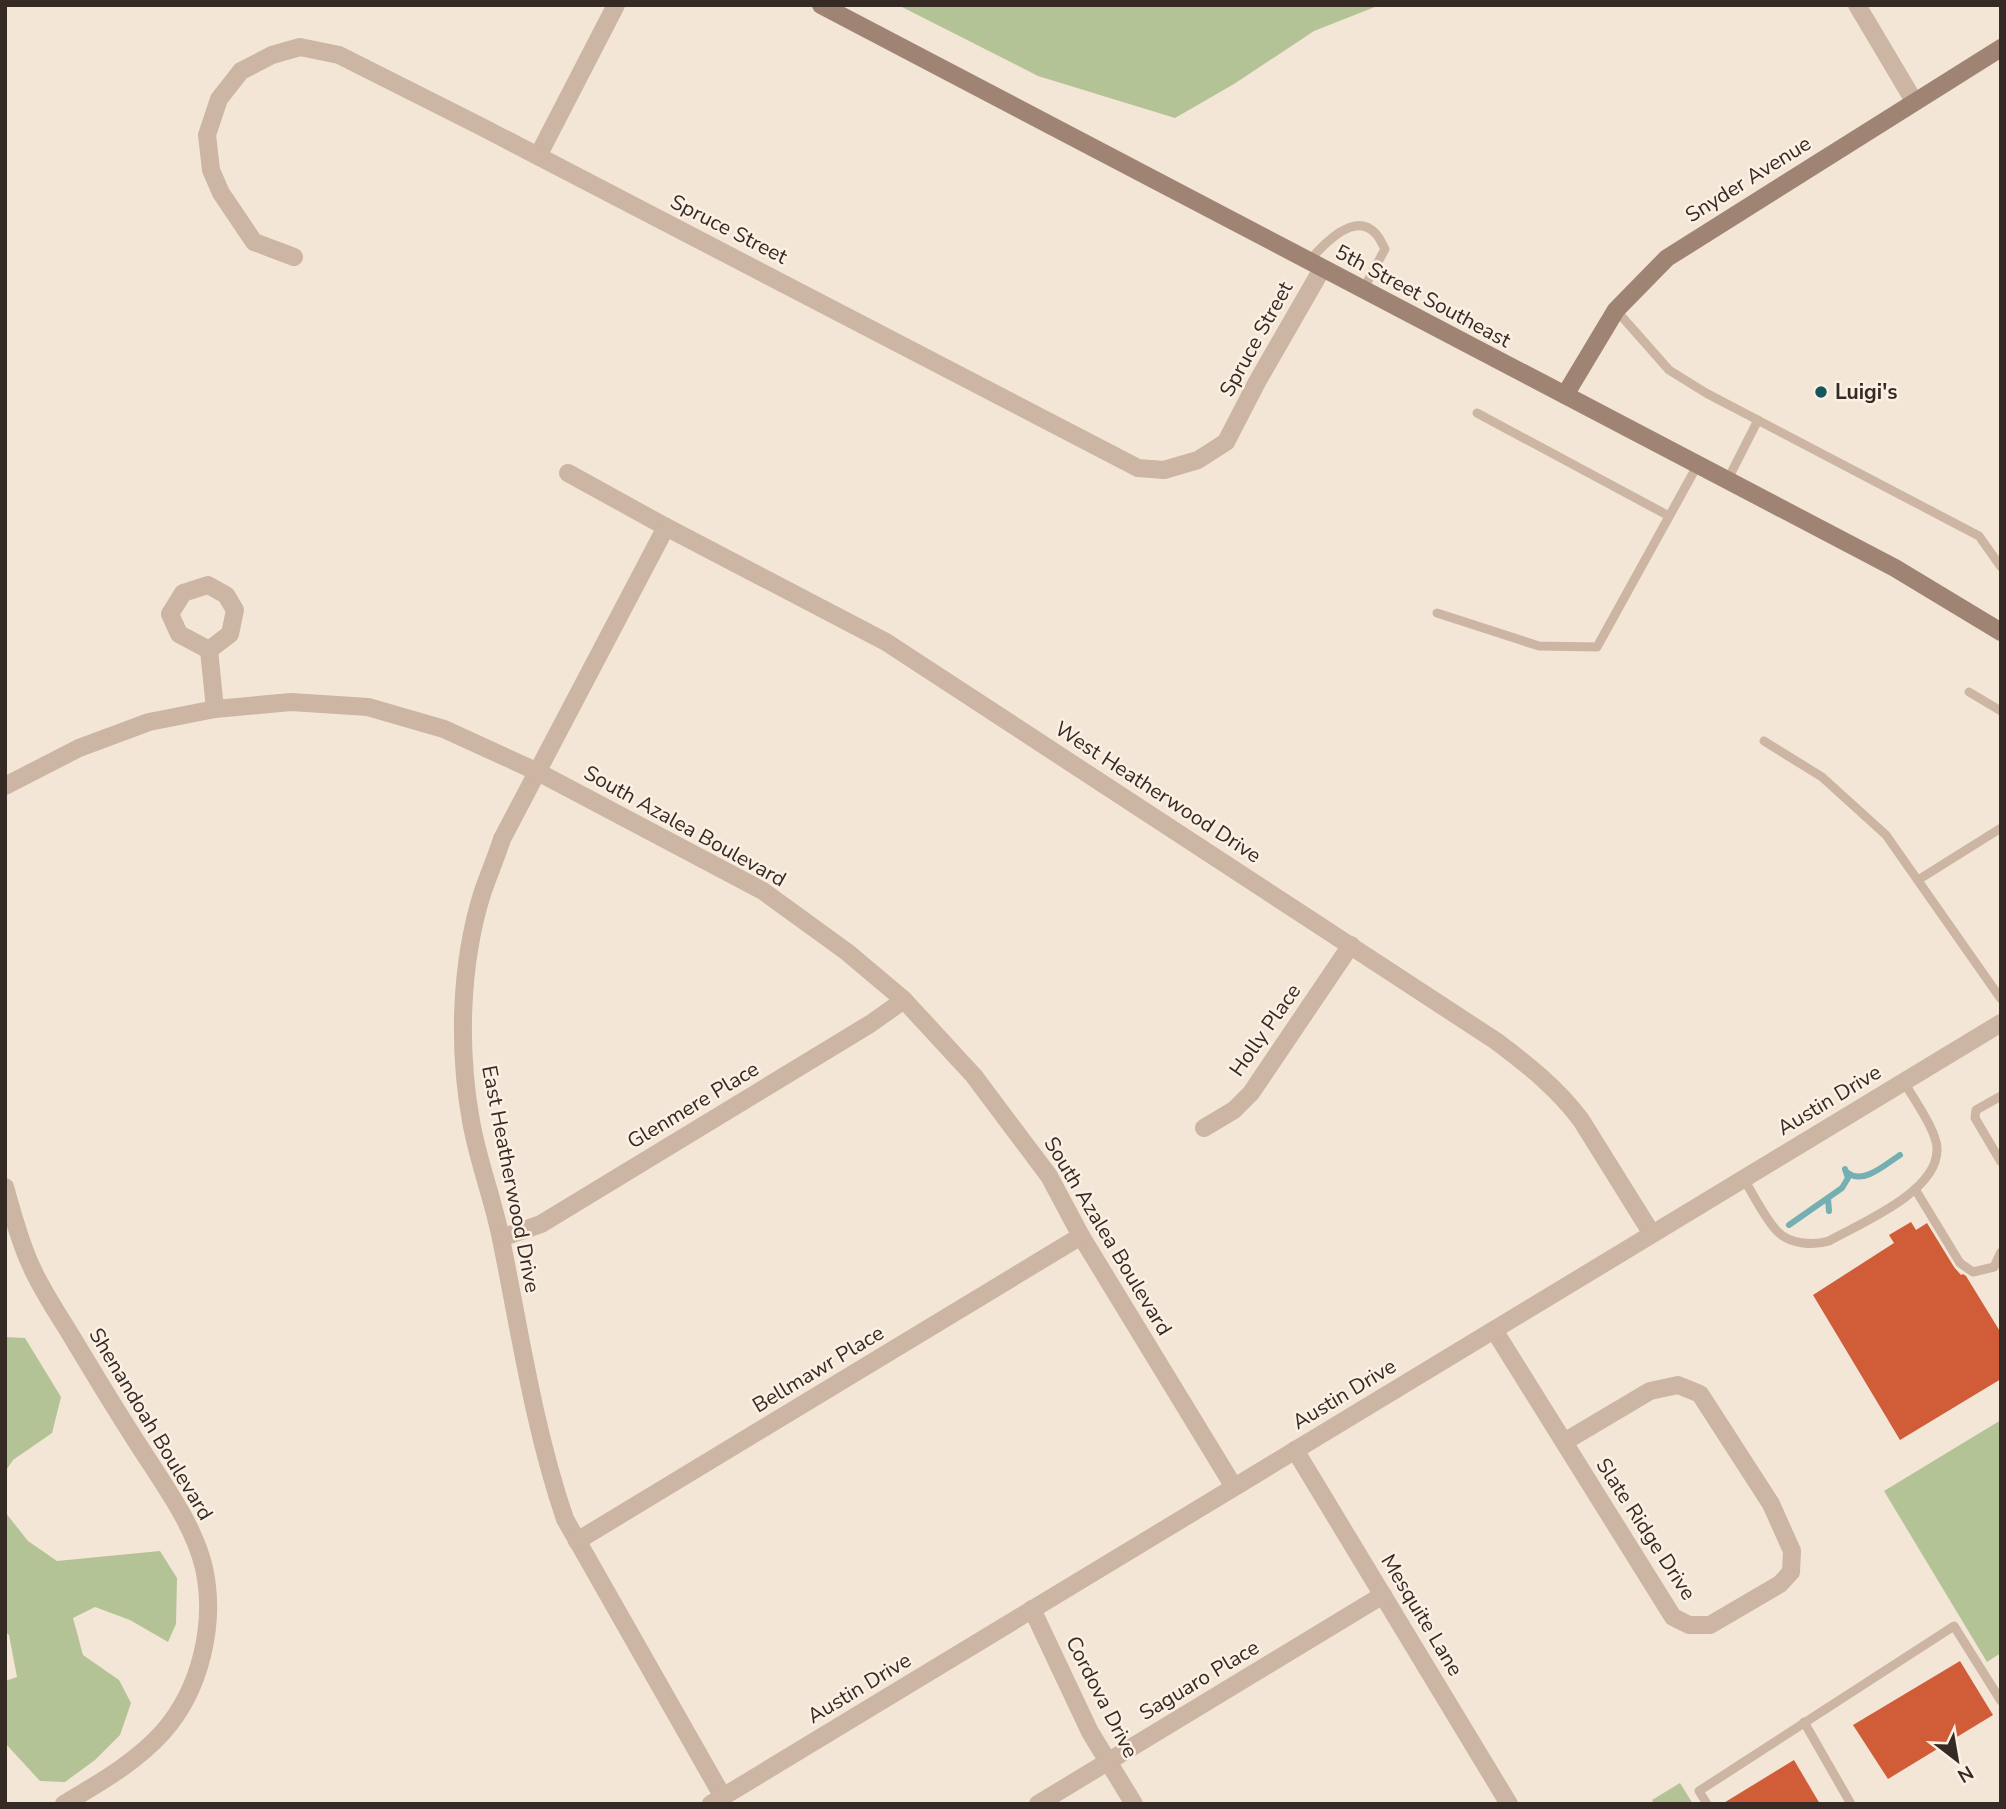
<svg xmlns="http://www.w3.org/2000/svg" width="2006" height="1809" viewBox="0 0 2006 1809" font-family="'Nunito Sans',sans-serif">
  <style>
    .green { fill: #b4c396 }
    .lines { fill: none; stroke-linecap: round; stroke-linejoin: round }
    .stream { stroke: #74afb2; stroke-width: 6 }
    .building { fill: #d05d38 }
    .lane { stroke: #ccb5a2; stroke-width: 9 }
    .street { stroke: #ccb5a2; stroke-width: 18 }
    .secondary { stroke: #9f8473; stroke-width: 18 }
    .poi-dot { fill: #17565a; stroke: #fbf0e3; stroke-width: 2.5 }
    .labels { text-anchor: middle; stroke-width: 5; stroke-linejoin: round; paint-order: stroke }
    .street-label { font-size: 21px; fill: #362a25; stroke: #fbf0e3 }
    .poi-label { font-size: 21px; font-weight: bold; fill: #362a25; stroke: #fbf0e3; text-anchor: start }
  </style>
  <rect width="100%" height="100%" fill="#f3e6d7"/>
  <g class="green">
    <path d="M898,5H1380L1314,31L1234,84L1175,118L1038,76Z"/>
    <path d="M5,1337L25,1338L61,1397L52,1433L13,1460L5,1472Z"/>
    <path d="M2001,1420V1653L1987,1662L1884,1491Z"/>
    <path d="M5,1512L28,1541L57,1561L160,1551L177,1578L176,1624L168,1642L130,1620L95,1607L73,1618L83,1655L119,1680L131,1703L120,1735L95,1760L65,1782L40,1781L5,1743V1681L17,1677L9,1635L5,1632Z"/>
    <path d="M1680,1783L1693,1804H1654L1652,1800Z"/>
  </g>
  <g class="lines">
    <g class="stream">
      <path d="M1848,1173C1863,1185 1886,1164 1900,1155"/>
      <path d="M1828,1199L1829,1211"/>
      <path d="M1789,1225L1842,1188L1848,1178L1845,1169"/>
    </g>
  </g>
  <g class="building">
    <path d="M1911,1222L1916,1230L1927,1223L1954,1267L1961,1275L1963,1274L1966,1276L2001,1333V1379L1900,1440L1813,1295L1894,1243L1889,1235Z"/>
    <path d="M1960,1661L1993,1715L1888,1779L1853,1725Z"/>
    <path d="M1794,1760L1820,1804H1722Z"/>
  </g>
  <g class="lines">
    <g class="lane">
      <path d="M1308,262C1322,246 1355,209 1376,234C1380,238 1382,244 1385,249L1363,290"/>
      <path d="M1616,310L1669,370L1706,393L1979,536L2001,567"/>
      <path d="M1477,413L1669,516"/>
      <path d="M1727,481L1758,420"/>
      <path d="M1437,613L1539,646L1597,647L1697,466"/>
      <path d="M1969,692L2001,711"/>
      <path d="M1764,741L1822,777L1886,835L2001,999"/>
      <path d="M1918,880L2001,828"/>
      <path d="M2001,1096L1976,1110L1975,1118L2001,1162"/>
      <path d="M1744,1179C1752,1193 1766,1220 1777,1231C1789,1244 1813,1246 1829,1241C1861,1223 1937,1192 1937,1150C1938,1132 1913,1098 1904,1082"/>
      <path d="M1915,1189L1960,1263L1973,1272L1994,1267L2001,1252"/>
      <path d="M1804,1722L1851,1804"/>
      <path d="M1707,1804L1699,1791L1954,1626L2001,1701"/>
    </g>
    <g class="street">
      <path d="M1857,5L1914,101"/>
      <path d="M538,156L616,5"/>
      <path d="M294,257L254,242L221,193L211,170L207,135L219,99L241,71L272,55L300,47L339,55L482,127L1138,468L1164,470L1198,460L1226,442L1257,382L1322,269"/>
      <path d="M568,473L666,527L886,642L1496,1041C1528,1065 1557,1088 1581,1120L1652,1234"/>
      <path d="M666,527L502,839C496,858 488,876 482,894C460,965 458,1049 471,1121C478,1161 493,1199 501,1239C520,1332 534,1429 565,1519L723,1797"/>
      <path d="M208,585L226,595L235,610L230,634L209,650L179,634L170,614L183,593Z"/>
      <path d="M209,650L215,709"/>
      <path d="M5,786L79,748L149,722L215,709L291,702L368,707L444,729L538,772L763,891L847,952L904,1000L974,1076L1049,1176L1081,1236L1234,1487"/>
      <path d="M1204,1128L1234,1110L1251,1093L1351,945"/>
      <path d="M5,1187C13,1215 20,1243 32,1268C43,1292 58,1314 72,1337C93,1372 114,1407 136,1441C160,1479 194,1524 204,1568C216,1623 201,1689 163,1732C135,1763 99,1783 64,1804"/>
      <path d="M501,1238L541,1224L870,1024L904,1000"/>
      <path d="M1494,1330L1673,1617L1689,1625H1710L1780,1584L1791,1572L1792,1551L1771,1504L1700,1394L1678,1385L1650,1391L1564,1442"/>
      <path d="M1295,1450L1509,1804"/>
      <path d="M577,1541L1081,1236"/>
      <path d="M1032,1609L1090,1732L1134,1804"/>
      <path d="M711,1804L2001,1023"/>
      <path d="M1038,1804L1383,1595"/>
    </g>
    <g class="secondary">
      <path d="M821,5L1895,568L2001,632"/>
      <path d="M1565,395L1616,310L1667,258L2001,48"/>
    </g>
  </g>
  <circle class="poi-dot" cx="1821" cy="392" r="7"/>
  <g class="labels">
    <g class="street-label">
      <text transform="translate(1748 179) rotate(-32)" y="7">Snyder Avenue</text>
      <text transform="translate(729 229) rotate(27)" y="7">Spruce Street</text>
      <text transform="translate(1423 296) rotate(28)" y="7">5th Street Southeast</text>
      <text transform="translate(1256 339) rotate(-61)" y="7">Spruce Street</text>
      <text transform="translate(1158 792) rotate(33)" y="7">West Heatherwood Drive</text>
      <text transform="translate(685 826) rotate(29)" y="7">South Azalea Boulevard</text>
      <text transform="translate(1265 1030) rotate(-55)" y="7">Holly Place</text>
      <text transform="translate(1829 1100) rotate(-31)" y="7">Austin Drive</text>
      <text transform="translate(693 1105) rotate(-31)" y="7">Glenmere Place</text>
      <text transform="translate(511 1179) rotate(79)" y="7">East Heatherwood Drive</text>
      <text transform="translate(1108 1236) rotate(59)" y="7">South Azalea Boulevard</text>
      <text transform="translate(818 1369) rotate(-31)" y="7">Bellmawr Place</text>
      <text transform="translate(1344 1394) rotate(-31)" y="7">Austin Drive</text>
      <text transform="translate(151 1424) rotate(59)" y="7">Shenandoah Boulevard</text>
      <text transform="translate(1646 1529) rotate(57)" y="7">Slate Ridge Drive</text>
      <text transform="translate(1422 1615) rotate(59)" y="7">Mesquite Lane</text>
      <text transform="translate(1199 1680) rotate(-31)" y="7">Saguaro Place</text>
      <text transform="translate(859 1688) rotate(-31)" y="7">Austin Drive</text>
      <text transform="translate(1102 1697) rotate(63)" y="7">Cordova Drive</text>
    </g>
    <g class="poi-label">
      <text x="1835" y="399">Luigi's</text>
    </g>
  </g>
  <rect width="2006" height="1809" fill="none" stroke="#362a25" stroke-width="14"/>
  <g transform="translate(1957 1760) rotate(149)" stroke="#fbf0e3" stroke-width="5" paint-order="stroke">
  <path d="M0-5L12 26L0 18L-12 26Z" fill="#362a25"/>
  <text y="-10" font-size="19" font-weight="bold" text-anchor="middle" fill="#362a25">N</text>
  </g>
</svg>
